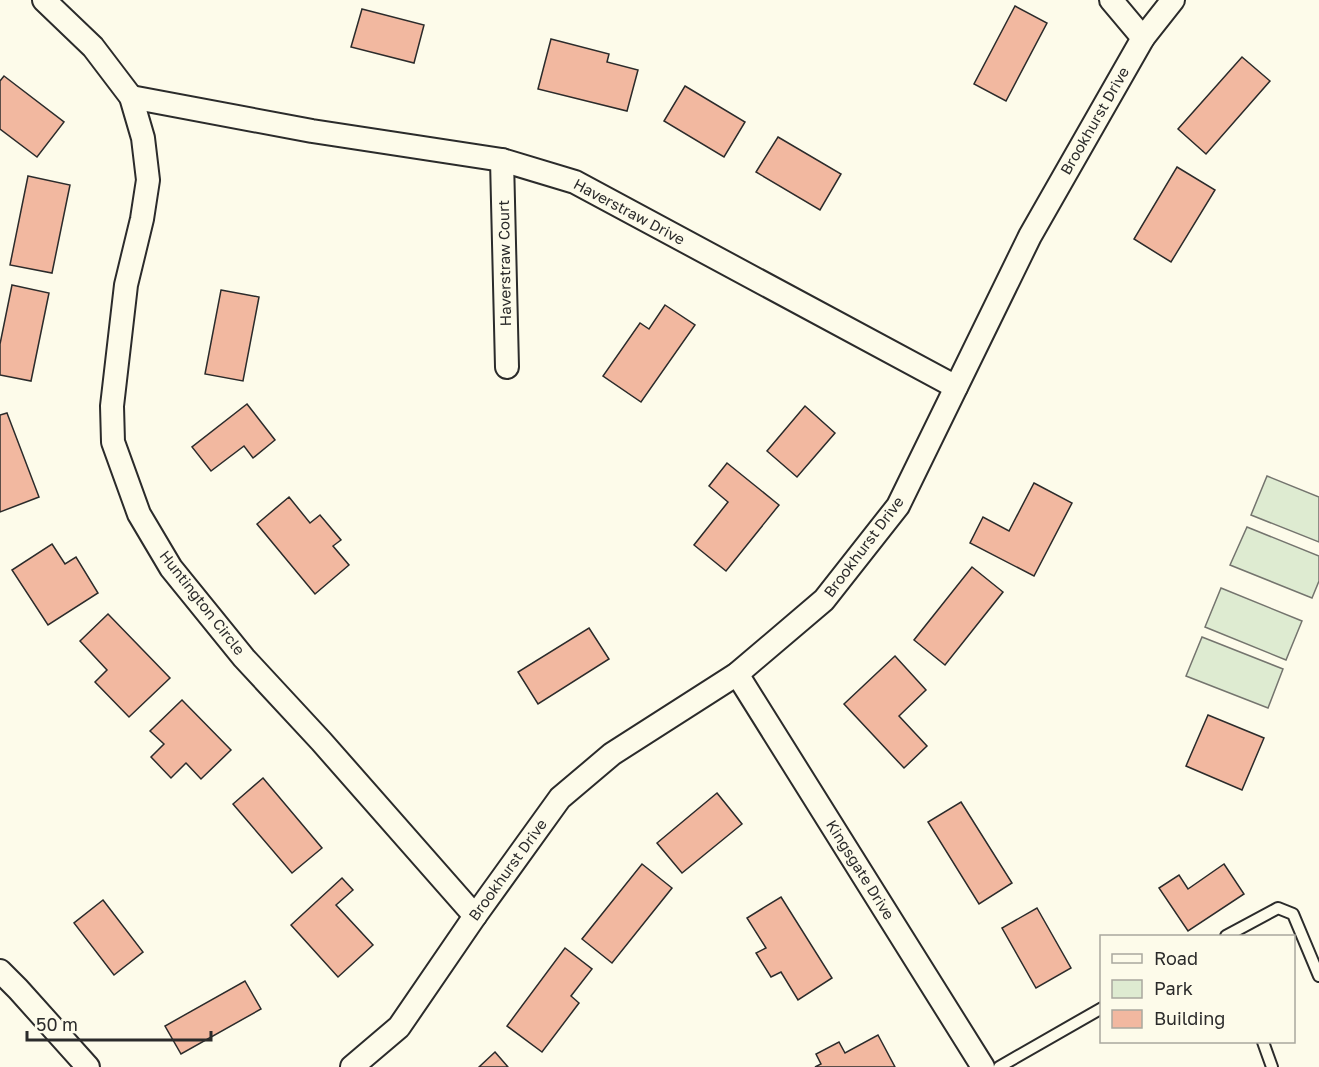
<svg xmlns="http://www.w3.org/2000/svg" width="1319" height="1067" viewBox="0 0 1319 1067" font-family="'Golos Text',sans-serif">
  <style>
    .green { fill: #deebd1; stroke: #74746e; stroke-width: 1.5 }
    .building { fill: #f2b8a0; stroke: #2b2b2b; stroke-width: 1.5 }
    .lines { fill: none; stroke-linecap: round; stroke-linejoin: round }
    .lane-casing { stroke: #2b2b2b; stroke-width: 14 }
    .street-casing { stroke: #2b2b2b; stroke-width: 26 }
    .lane { stroke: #fdfbea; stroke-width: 10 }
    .street { stroke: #fdfbea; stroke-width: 22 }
    .labels { text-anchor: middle; stroke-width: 4.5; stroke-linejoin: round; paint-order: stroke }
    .street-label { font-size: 15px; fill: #2b2b2b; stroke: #fdfbea }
  </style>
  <rect width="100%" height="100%" fill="#fdfbea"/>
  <g class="green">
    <path d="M1267,476L1319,497V542L1251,515Z"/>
    <path d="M1247,527L1319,556V581L1312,598L1230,565Z"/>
    <path d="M1221,588L1302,621L1286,660L1205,627Z"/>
    <path d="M1202,637L1283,669L1268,708L1186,676Z"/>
  </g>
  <g class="building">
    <path d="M1015,6L1047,23L1006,101L974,84Z"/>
    <path d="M362,9L424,25L414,63L351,47Z"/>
    <path d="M551,39L609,54L607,62L638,70L627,111L538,89Z"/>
    <path d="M1242,57L1270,81L1206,154L1178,129Z"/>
    <path d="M4,76L64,122L37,157L0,129V81Z"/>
    <path d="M685,86L745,122L724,157L664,121Z"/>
    <path d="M778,137L841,174L820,210L756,172Z"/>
    <path d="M1177,167L1215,190L1171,262L1134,239Z"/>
    <path d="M28,176L70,185L52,273L10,265Z"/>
    <path d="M12,285L49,293L31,381L0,375V344Z"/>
    <path d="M221,290L259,297L243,381L205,374Z"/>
    <path d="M665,305L695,325L641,402L603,376L640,323L649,329Z"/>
    <path d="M247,404L275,440L253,458L244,446L211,471L192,447Z"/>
    <path d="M805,406L835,433L797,477L767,451Z"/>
    <path d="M7,413L39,497L0,512V415Z"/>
    <path d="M727,463L779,505L726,571L694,545L728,502L709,486Z"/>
    <path d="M1034,483L1072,503L1034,576L970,543L983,517L1009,531Z"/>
    <path d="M289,497L310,523L320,515L341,540L333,546L349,565L315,594L257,524Z"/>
    <path d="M52,544L65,564L76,557L98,593L48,625L12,570Z"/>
    <path d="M972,567L1003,592L945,665L914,640Z"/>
    <path d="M108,614L170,678L129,717L95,682L107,670L80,641Z"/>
    <path d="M589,628L609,659L538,704L518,672Z"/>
    <path d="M895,656L926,690L899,716L927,746L904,768L844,704Z"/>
    <path d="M182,700L231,750L201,779L186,763L171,778L151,757L164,744L150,731Z"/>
    <path d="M1208,715L1264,738L1242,790L1186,766Z"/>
    <path d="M263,778L322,848L292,873L233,804Z"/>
    <path d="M717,793L742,824L682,873L657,843Z"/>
    <path d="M961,802L1012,883L979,904L928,822Z"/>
    <path d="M642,864L672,888L612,963L582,939Z"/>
    <path d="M1224,864L1244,894L1188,931L1159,888L1179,875L1188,889Z"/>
    <path d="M342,878L353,890L336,905L373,945L338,977L291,925Z"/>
    <path d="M781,897L832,978L798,1000L781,972L771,977L756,953L766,948L747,918Z"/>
    <path d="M103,900L143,952L114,975L74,923Z"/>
    <path d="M1037,908L1071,968L1036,988L1002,928Z"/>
    <path d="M565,948L592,969L571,996L579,1003L542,1052L507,1026Z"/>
    <path d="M245,981L261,1009L181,1054L165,1026Z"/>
    <path d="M878,1035L895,1067H815L821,1064L816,1054L839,1042L845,1053Z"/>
    <path d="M495,1052L508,1067H479Z"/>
  </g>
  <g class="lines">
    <defs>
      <g id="lane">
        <path d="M1226,936L1278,908L1293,914L1319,976"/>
        <path d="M1263,1042L1272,1067"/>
        <path d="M999,1067L1102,1008"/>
      </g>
      <g id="street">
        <path d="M44,0L93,47L131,97L143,138L148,180L142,219L126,285L112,406L113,442L139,514L171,568L244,658L321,741L475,916"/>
        <path d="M1111,0L1143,38"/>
        <path d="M131,97L312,131L502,160L575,182L956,387"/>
        <path d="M502,160L507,367"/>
        <path d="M737,674L983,1067"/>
        <path d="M0,971L18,989L88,1067"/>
        <path d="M352,1067L399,1027L475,916L560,798L612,754L737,674L824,600L898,506L1030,236L1143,38L1173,0"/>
      </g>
    </defs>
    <use href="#lane" class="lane-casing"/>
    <use href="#street" class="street-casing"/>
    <use href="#lane" class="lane"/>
    <use href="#street" class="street"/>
  </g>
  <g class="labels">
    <g class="street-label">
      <text transform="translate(1095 121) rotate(-60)" y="5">Brookhurst Drive</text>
      <text transform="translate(629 212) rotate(28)" y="5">Haverstraw Drive</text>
      <text transform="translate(505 263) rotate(-91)" y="5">Haverstraw Court</text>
      <text transform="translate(864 547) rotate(-53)" y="5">Brookhurst Drive</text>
      <text transform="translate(202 603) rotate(52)" y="5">Huntington Circle</text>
      <text transform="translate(508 870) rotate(-54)" y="5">Brookhurst Drive</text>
      <text transform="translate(860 870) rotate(58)" y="5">Kingsgate Drive</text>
    </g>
  </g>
  <rect x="1100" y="935" width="195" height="108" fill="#fdfbea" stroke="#a9a89e" stroke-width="1.5"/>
  <rect x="1112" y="954" width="30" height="9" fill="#fdfbea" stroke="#a9a89e" stroke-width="1.5"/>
  <text x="1154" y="965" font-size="18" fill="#2b2b2b">Road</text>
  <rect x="1112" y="980" width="30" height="18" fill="#deebd1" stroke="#a9a89e" stroke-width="1.5"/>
  <text x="1154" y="995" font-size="18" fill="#2b2b2b">Park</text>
  <rect x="1112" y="1010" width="30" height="18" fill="#f2b8a0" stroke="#a9a89e" stroke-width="1.5"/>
  <text x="1154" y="1025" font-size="18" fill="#2b2b2b">Building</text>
  <path d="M27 1031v9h184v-9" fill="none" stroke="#2b2b2b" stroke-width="3"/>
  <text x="36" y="1031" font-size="18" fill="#2b2b2b" stroke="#fdfbea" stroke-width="4.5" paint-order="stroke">50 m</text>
</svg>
